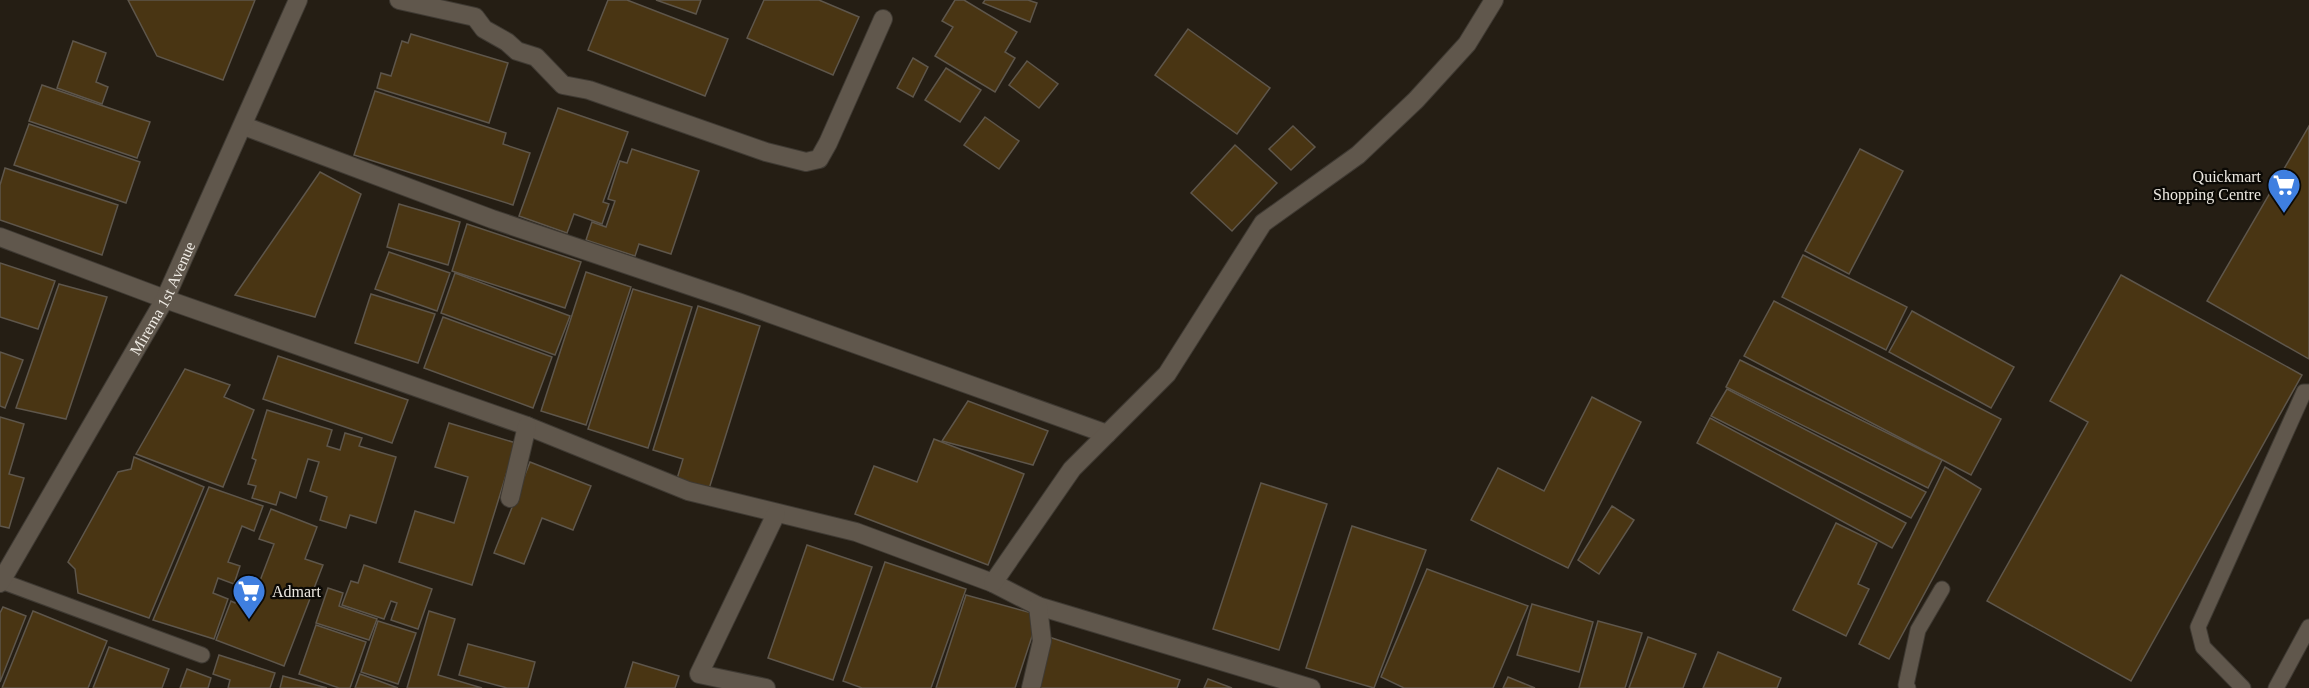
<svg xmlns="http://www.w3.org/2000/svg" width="2309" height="688" viewBox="0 0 2309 688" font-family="Georgia,serif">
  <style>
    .building { fill: #493513; stroke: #5e564b; stroke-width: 1.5 }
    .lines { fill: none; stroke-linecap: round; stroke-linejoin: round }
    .lane-casing { stroke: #3f3a33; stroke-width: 17 }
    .street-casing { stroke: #3f3a33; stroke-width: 20 }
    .lane { stroke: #60574c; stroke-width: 15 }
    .street { stroke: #60574c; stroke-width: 18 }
    .labels { text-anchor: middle; stroke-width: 4.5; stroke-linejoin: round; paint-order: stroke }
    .poi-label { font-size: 16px; fill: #ede9e2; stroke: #0b0905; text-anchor: end }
    .street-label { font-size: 16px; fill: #ede9e2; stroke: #0b0905 }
  </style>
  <rect width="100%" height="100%" fill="#251e14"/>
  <g class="building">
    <path d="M128,0H255L223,80L157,56Z"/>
    <path d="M608,0H627L728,39L705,96L588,50Z"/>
    <path d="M656,0H701L696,14Z"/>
    <path d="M764,0H819L859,17L833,75L747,38Z"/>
    <path d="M955,0H964L1017,32L1005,52L1015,58L995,92L935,56L953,27L942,21Z"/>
    <path d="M985,0H1028L1037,3L1030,22L983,3Z"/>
    <path d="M1188,29L1270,88L1237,134L1155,75Z"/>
    <path d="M411,34L508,63L489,123L377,88L381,73L391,76L402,41L408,43Z"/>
    <path d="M73,41L106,53L96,82L108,87L102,104L57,88Z"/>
    <path d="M913,58L928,67L913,97L897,88Z"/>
    <path d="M1027,61L1058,84L1039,108L1009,85Z"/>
    <path d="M946,68L981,90L960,122L925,100Z"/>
    <path d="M42,85L150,122L137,158L29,121Z"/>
    <path d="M375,91L506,133L503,144L530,153L513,205L354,155Z"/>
    <path d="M558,108L628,132L603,202L609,204L602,224L574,214L567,233L519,216Z"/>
    <path d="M985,117L1019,141L999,169L964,145Z"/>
    <path d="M29,124L140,162L126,203L14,165Z"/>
    <path d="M1293,126L1315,147L1291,170L1269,149Z"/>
    <path d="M2309,126V359L2207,301Z"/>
    <path d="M1235,145L1277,183L1232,231L1191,193Z"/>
    <path d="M632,149L699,171L671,254L639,244L635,256L586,240L592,222L606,227L615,201L608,199L620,161L627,163Z"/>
    <path d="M1860,149L1903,171L1849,274L1805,251Z"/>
    <path d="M5,168L118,205L102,255L0,220V185Z"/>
    <path d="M320,172L361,194L315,317L235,295Z"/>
    <path d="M399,204L460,222L448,265L387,247Z"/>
    <path d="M467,224L581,262L565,308L452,271Z"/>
    <path d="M389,252L450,273L437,311L375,289Z"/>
    <path d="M1803,255L1907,307L1886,350L1782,297Z"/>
    <path d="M0,263L55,281L38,329L0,317Z"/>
    <path d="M586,272L631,287L586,425L541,411Z"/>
    <path d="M455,273L570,316L555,355L441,313Z"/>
    <path d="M2121,275L2302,375L2131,681L1987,601L2088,422L2050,401Z"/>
    <path d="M59,284L107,297L66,419L16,408Z"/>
    <path d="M633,289L692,307L648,448L588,429Z"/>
    <path d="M371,294L435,314L418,363L355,343Z"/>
    <path d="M1774,301L2001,419L1971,475L1744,356Z"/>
    <path d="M698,306L760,326L708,492L676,482L683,459L653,450Z"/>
    <path d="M1912,311L2014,367L1991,408L1889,352Z"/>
    <path d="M443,317L552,357L533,408L424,368Z"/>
    <path d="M0,352L23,360L5,408L0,406Z"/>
    <path d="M278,356L408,400L392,443L263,399Z"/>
    <path d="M1740,360L1942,460L1928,488L1726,387Z"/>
    <path d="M185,369L230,385L224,397L254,410L223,487L136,454Z"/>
    <path d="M1727,389L1926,492L1911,518L1711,416Z"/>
    <path d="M1592,397L1641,422L1568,568L1471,520L1498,468L1544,491Z"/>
    <path d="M968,401L1048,431L1033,465L942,441Z"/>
    <path d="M267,410L332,430L327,446L340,450L345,433L362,438L359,446L396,457L376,523L350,515L346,528L320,520L327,497L310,491L319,462L308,459L296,498L280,492L276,505L252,498L256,486L248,484L256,460L252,458Z"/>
    <path d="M0,417L24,424L9,474L24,478L9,528L0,526Z"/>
    <path d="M1710,418L1906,523L1892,548L1697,443Z"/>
    <path d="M449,423L516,443L472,585L399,562L415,511L454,523L468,477L435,467Z"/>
    <path d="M934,439L1024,474L988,565L855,514L874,466L917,482Z"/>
    <path d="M134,457L204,487L149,618L78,593L75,569L68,562L118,472L131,469Z"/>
    <path d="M530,462L591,486L573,530L542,518L524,564L494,553Z"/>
    <path d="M1945,467L1981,489L1889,659L1859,644Z"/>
    <path d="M1261,483L1327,504L1279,650L1213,629Z"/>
    <path d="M209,487L263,506L254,531L242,526L228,562L240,566L234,584L218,578L213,593L228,599L214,639L153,620Z"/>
    <path d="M1612,506L1634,520L1599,574L1578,560Z"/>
    <path d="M271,509L317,527L305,559L323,565L284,666L216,640L231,601L235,603L243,581L258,586L274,544L259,539Z"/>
    <path d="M1836,523L1877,543L1858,584L1869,589L1846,636L1793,610Z"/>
    <path d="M1352,526L1426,550L1374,688L1306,668Z"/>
    <path d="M807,545L872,567L833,680L768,658Z"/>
    <path d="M885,562L966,589L931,688H862L843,681Z"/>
    <path d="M364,565L432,589L418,629L391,620L397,603L391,601L384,619L342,605L351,581L358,583Z"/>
    <path d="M1427,569L1528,606L1493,688H1404L1381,677Z"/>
    <path d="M328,588L343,593L339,606L377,619L369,640L316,623Z"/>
    <path d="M966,595L1039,615L1015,688H936Z"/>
    <path d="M1532,604L1593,622L1579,672L1517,655Z"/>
    <path d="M3,607L26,616L0,682V613Z"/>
    <path d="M33,611L107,641L88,688H2Z"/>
    <path d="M429,611L455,619L438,675L482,688H407Z"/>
    <path d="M378,621L416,633L398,684L361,672Z"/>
    <path d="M1598,621L1642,633L1625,688H1579Z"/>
    <path d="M316,625L366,642L350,688H339L299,674Z"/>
    <path d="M1049,637L1180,680L1177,688H1036Z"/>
    <path d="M1648,637L1696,654L1683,688H1629Z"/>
    <path d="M468,644L535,662L528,688H507L459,675Z"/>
    <path d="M109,647L169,669L162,688H93Z"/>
    <path d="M1718,652L1781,678L1777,688H1703Z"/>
    <path d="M219,655L275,673L270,688H228L230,680L213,674Z"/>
    <path d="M633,662L679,676L675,688H625Z"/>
    <path d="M187,669L211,678L208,688H180Z"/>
    <path d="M360,674L398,688H355Z"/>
    <path d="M283,676L327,688H280Z"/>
    <path d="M1508,677L1535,688H1503Z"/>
    <path d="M1208,679L1232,688H1204Z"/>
  </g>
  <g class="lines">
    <defs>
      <g id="lane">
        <path d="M1,581L202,655"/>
        <path d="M1908,688L1906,685L1918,630L1942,589"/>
        <path d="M2243,688L2203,647L2198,627L2304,392H2309"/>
        <path d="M2276,688L2309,627"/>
      </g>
      <g id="street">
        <path d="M399,0L475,17L484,29L507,42L517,51L536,57L563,85L589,90L766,152L806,162L819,159L828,143L883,19"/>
        <path d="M244,126L492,219L738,302L1107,434"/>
        <path d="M0,237L165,299L527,426L688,491L856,532L993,583L1038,606L1311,688"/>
        <path d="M510,498L527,426"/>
        <path id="s1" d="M0,583L165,299L298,0"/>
        <path d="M993,583L1072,469L1167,374L1263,223L1358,155L1416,100L1467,44L1494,0"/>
        <path d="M766,688L699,674L776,514"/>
        <path d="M1031,688L1042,641L1038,606"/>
      </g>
    </defs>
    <use href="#lane" class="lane-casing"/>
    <use href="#street" class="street-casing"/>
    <use href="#lane" class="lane"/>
    <use href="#street" class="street"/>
  </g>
  <defs>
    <symbol id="supermarket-pin" viewBox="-11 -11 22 30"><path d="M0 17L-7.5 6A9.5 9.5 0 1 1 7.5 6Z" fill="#3f7fe0" stroke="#0b0905"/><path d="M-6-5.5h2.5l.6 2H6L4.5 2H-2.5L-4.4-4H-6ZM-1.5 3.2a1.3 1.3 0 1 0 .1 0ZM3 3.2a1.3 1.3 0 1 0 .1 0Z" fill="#fff"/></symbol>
  </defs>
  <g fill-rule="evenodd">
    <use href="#supermarket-pin" x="2265" y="166" width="38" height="52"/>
    <use href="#supermarket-pin" x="230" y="572" width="38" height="52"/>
  </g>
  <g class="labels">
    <g class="poi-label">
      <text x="2261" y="182">Quickmart<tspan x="2261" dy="18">Shopping Centre</tspan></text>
      <text x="272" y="597" text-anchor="start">Admart</text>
    </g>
    <g class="street-label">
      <text dy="6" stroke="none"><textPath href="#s1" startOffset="328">Mirema 1st Avenue</textPath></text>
    </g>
  </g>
</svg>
